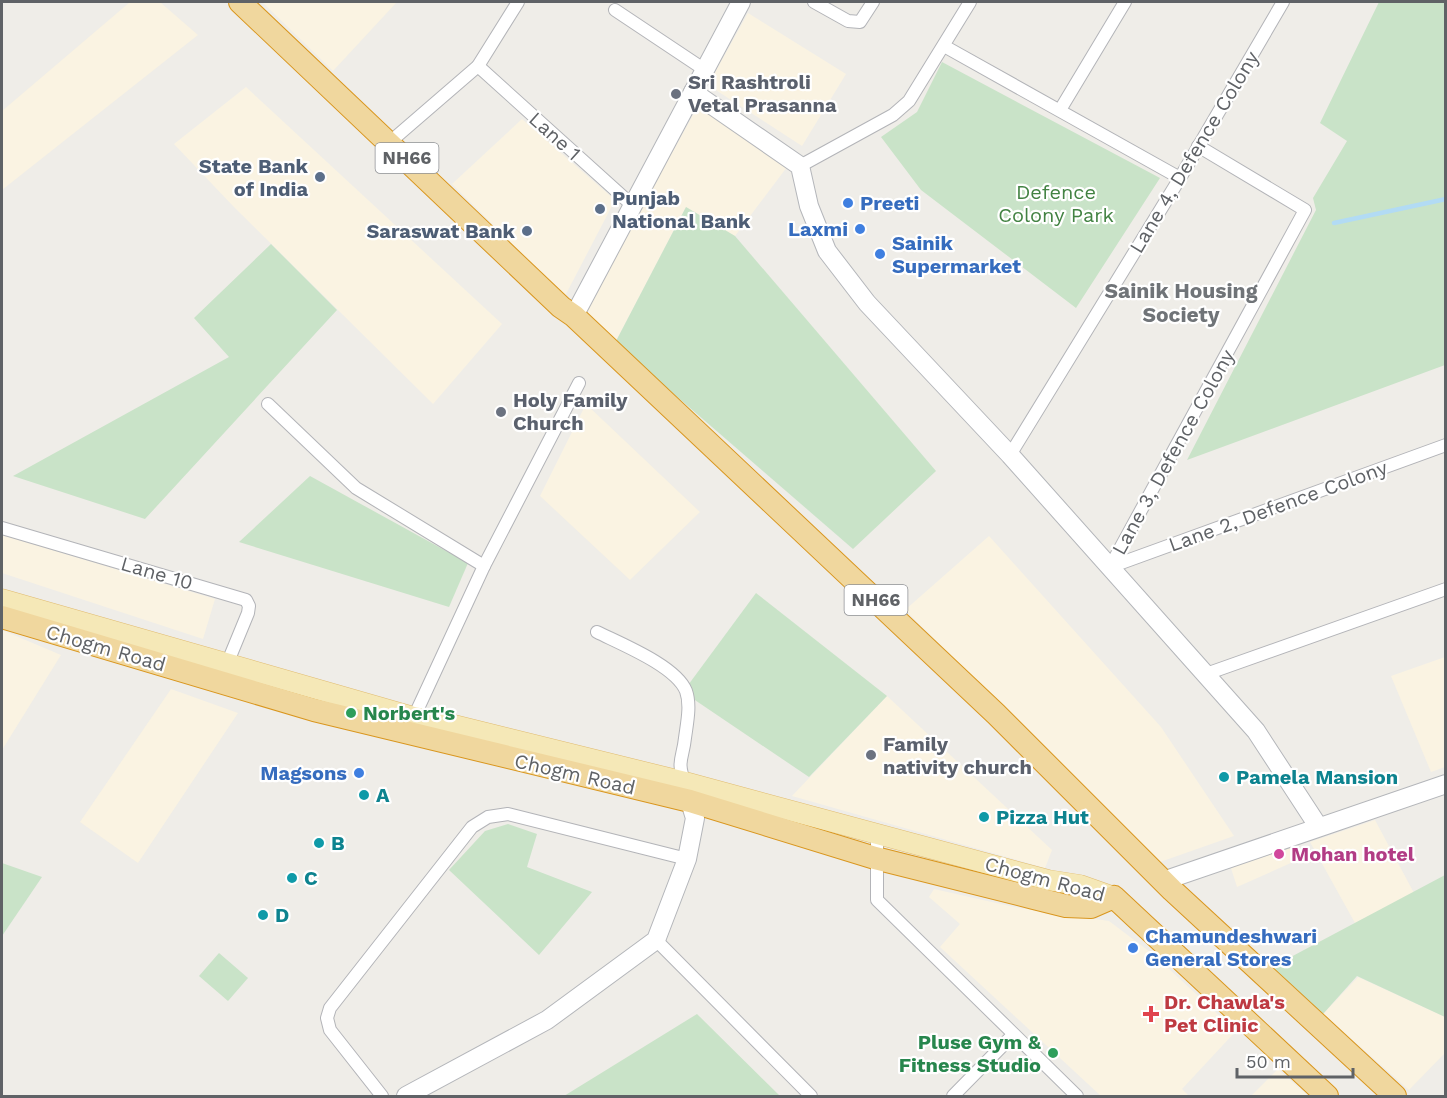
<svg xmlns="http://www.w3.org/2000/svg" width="1447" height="1098" viewBox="0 0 1447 1098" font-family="'Work Sans',sans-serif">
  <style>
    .commercial { fill: #faf3e2 }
    .green { fill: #c9e3c8 }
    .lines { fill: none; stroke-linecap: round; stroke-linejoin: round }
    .stream { stroke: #b2dbf4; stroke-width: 4.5 }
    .street-casing { stroke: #b3b4b8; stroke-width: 14 }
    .secondary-casing { stroke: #b4b6ba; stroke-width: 20 }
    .primary-casing { stroke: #e0bb70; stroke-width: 21 }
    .highway-casing { stroke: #d9961e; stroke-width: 24 }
    .street { stroke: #fff; stroke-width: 12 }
    .secondary { stroke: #fff; stroke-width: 18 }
    .primary { stroke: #f5e8b7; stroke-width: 20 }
    .highway { stroke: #f0d79e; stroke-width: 22 }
    .worship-dot { fill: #6b7280; stroke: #fff; stroke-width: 2 }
    .service-dot { fill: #5c6f8a; stroke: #fff; stroke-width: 2 }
    .shop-dot { fill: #3f7fe0; stroke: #fff; stroke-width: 2 }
    .leisure-dot { fill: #2e9e5b; stroke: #fff; stroke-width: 2 }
    .culture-dot { fill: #0f9aa8; stroke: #fff; stroke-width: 2 }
    .hotel-dot { fill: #d1479c; stroke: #fff; stroke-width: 2 }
    .health-dot { fill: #e0444e; stroke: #fff; stroke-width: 2 }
    .labels { text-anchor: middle; stroke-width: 4.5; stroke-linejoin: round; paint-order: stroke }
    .shield { fill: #fff; stroke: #8f9194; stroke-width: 1.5 }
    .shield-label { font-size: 18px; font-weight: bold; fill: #5f6266 }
    .worship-label { font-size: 20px; font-weight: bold; fill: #5b616d; stroke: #fff; text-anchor: start }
    .street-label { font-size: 20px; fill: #5f6266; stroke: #fff }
    .service-label { font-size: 20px; font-weight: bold; fill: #4e5e75; stroke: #fff; text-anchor: end }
    .park-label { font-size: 20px; fill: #428242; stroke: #fff }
    .shop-label { font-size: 20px; font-weight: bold; fill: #366cbe; stroke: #fff; text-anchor: start }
    .leisure-label { font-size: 20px; font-weight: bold; fill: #27864d; stroke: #fff; text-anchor: start }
    .culture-label { font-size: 20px; font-weight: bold; fill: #0d838f; stroke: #fff; text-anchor: start }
    .hotel-label { font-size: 20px; font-weight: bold; fill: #b23c85; stroke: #fff; text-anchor: start }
    .health-label { font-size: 20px; font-weight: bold; fill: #be3a42; stroke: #fff; text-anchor: start }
    .neighbourhood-label { font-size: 21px; font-weight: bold; fill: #707478; stroke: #fff }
  </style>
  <rect width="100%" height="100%" fill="#efede8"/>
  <g class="commercial">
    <path d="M130,2H160L198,35L2,190V111Z"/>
    <path d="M262,2H397L333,71Z"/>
    <path d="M748,13L846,74L802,146L708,85Z"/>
    <path d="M246,87L502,324L433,404L233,206L174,144Z"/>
    <path d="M698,106L787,167L735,236L686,207L615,343L584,312Z"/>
    <path d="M522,119L615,200L565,296L452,184Z"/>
    <path d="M586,404L700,512L630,580L540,496Z"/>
    <path d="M2,535L215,599L203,639L2,573Z"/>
    <path d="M989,536L1161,727L1234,836L1160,862L905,610Z"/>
    <path d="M2,630L61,655L2,750Z"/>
    <path d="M1445,657V767L1431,772L1391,676Z"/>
    <path d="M171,689L238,713L138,863L80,822Z"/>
    <path d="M887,696L1052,850L1045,868L792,796Z"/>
    <path d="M1375,820L1414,893L1355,923L1310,842Z"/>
    <path d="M1298,845L1302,858L1237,887L1231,868Z"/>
    <path d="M934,889L1014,907L1109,921L1154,955L1236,1031L1182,1089L1189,1096H1101L940,947L960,924L929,897Z"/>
    <path d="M1358,977L1445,1017V1053L1409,1090L1323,1014Z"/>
    <path d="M1278,1069L1308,1096H1251Z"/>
  </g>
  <g class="green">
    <path d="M1379,2H1445V365L1187,460L1316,210L1313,198L1347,141L1320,123Z"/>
    <path d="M942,62L1160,178L1076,308L921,190L881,137L917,112Z"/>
    <path d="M686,207L735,236L936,471L853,549L615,343Z"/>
    <path d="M271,244L337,310L145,519L13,476L229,357L194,318Z"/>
    <path d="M310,476L468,563L449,607L239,542Z"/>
    <path d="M756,593L887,696L809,777L683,692Z"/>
    <path d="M508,824L537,834L527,867L592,892L539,955L449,870L485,831Z"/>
    <path d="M2,863L42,877L2,936Z"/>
    <path d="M1445,875V1017L1357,976L1323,1014L1272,967Z"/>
    <path d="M219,953L248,978L228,1001L199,976Z"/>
    <path d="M697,1014L780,1096H564Z"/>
  </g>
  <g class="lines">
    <path class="stream" d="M1334,223L1446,199"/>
    <defs>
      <g id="street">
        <path d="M814,2L848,21L860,22L873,2"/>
        <path d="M615,10L705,70"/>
        <path d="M944,46L1180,178"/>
        <path d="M478,66L632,205"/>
        <path d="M1060,110L1125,2"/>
        <path d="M390,142L478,66L518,2"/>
        <path d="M800,166L893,115L909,101L970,2"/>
        <path d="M268,404L356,488L484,566"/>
        <path d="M1010,455L1180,178L1283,2"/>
        <path d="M2,528L246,600L249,606L248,613L227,664"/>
        <path d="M1110,567L1305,210L1198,146"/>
        <path d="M1110,567L1446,445"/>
        <path d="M597,632C621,644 676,666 686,691C691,705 687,723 685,738C683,758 676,762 685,782"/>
        <path d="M1206,674L1446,589"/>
        <path d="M414,717L484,566L579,383"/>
        <path d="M877,835V900L1077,1096"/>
        <path d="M656,940L811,1096"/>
        <path d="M382,1096L330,1030L327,1018L330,1008L472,827L488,817L508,814L687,859"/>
        <path d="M953,1096L1012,1036"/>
      </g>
      <g id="secondary">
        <path d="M693,92L800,166L809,206L827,251L867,303L1010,455L1256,731L1318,826"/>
        <path d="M574,316L741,2"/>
        <path d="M1163,881L1446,784"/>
        <path d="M406,1096L547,1020L656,940L687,859L695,818L687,792"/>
      </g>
      <path id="primary" d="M2,599L414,717L450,724L685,782L1048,880L1080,885L1114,897"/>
      <g id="highway">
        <path d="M240,2L561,307L574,316L996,714L1172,890L1395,1096"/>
        <path d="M2,617L314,710L690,801L875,858L1034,898L1066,906L1091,907L1114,897L1327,1096"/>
      </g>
    </defs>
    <use href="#street" class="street-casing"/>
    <use href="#secondary" class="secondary-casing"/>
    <use href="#primary" class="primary-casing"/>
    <use href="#highway" class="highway-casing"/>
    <use href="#street" class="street"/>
    <use href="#secondary" class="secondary"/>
    <use href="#primary" class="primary"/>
    <use href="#highway" class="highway"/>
  </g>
  <g class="worship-dot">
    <circle cx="676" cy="94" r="6"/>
    <circle cx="501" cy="412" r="6"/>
    <circle cx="871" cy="755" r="6"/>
  </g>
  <g class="service-dot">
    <circle cx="320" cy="177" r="6"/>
    <circle cx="600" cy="209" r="6"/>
    <circle cx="527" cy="231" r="6"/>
  </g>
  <g class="shop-dot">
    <circle cx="848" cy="203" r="6"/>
    <circle cx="860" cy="229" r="6"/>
    <circle cx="880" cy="254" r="6"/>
    <circle cx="359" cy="773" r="6"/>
    <circle cx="1133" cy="948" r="6"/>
  </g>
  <g class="leisure-dot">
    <circle cx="351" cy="713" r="6"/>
    <circle cx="1053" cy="1053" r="6"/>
  </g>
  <g class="culture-dot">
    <circle cx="1224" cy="777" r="6"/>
    <circle cx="364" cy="795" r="6"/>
    <circle cx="984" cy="817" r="6"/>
    <circle cx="319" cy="843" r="6"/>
    <circle cx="292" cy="878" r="6"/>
    <circle cx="263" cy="915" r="6"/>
  </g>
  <circle class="hotel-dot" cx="1279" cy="854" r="6"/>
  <path class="health-dot" d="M1148 1005h6v6h6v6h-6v6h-6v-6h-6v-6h6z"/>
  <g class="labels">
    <g class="shield">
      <rect x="375.5" y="143" width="63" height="30" rx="4.5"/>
      <rect x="844.5" y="585" width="63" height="30" rx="4.5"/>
    </g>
    <g class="shield-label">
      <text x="407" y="164">NH66</text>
      <text x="876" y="606">NH66</text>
    </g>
    <g class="worship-label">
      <text x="688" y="89">Sri Rashtroli<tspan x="688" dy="23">Vetal Prasanna</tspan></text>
      <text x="513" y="407">Holy Family<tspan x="513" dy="23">Church</tspan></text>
      <text x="883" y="751">Family<tspan x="883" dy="23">nativity church</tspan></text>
    </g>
    <g class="street-label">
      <text transform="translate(555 136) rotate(42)" y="7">Lane 1</text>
      <text transform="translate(1194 152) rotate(-59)" y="7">Lane 4, Defence Colony</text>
      <text transform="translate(1173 452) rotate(-61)" y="7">Lane 3, Defence Colony</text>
      <text transform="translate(1278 506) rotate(-20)" y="7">Lane 2, Defence Colony</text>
      <text transform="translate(157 573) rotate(16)" y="7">Lane 10</text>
      <text transform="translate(106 648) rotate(16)" y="7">Chogm Road</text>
      <text transform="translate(575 774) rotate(13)" y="7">Chogm Road</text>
      <text transform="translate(1045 879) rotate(15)" y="7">Chogm Road</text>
    </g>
    <g class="service-label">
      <text x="308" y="173">State Bank<tspan x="308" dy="23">of India</tspan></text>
      <text x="612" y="205" text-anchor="start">Punjab<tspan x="612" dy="23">National Bank</tspan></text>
      <text x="515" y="238">Saraswat Bank</text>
    </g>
    <g class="park-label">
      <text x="1056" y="199">Defence<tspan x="1056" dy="23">Colony Park</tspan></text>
    </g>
    <g class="shop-label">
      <text x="860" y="210">Preeti</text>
      <text x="848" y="236" text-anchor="end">Laxmi</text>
      <text x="892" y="250">Sainik<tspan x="892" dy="23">Supermarket</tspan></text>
      <text x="347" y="780" text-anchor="end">Magsons</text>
      <text x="1145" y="943">Chamundeshwari<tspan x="1145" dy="23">General Stores</tspan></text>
    </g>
    <g class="leisure-label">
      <text x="363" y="720">Norbert's</text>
      <text x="1041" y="1049" text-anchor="end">Pluse Gym &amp;<tspan x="1041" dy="23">Fitness Studio</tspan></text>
    </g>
    <g class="culture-label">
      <text x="1236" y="784">Pamela Mansion</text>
      <text x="376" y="802">A</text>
      <text x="996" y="824">Pizza Hut</text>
      <text x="331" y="850">B</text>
      <text x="304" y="885">C</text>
      <text x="275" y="922">D</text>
    </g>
    <g class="hotel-label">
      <text x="1291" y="861">Mohan hotel</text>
    </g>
    <g class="health-label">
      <text x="1164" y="1009">Dr. Chawla's<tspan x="1164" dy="23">Pet Clinic</tspan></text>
    </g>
    <g class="neighbourhood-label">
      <text x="1181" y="298">Sainik Housing<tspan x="1181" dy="24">Society</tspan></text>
    </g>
  </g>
  <rect width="1447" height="1098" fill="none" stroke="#5f6266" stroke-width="6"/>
  <path d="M1237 1068v9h116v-9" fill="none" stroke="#5f6266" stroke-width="3"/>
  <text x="1246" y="1068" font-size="18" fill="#5f6266" stroke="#ffffff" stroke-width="4.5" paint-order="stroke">50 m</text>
</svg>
